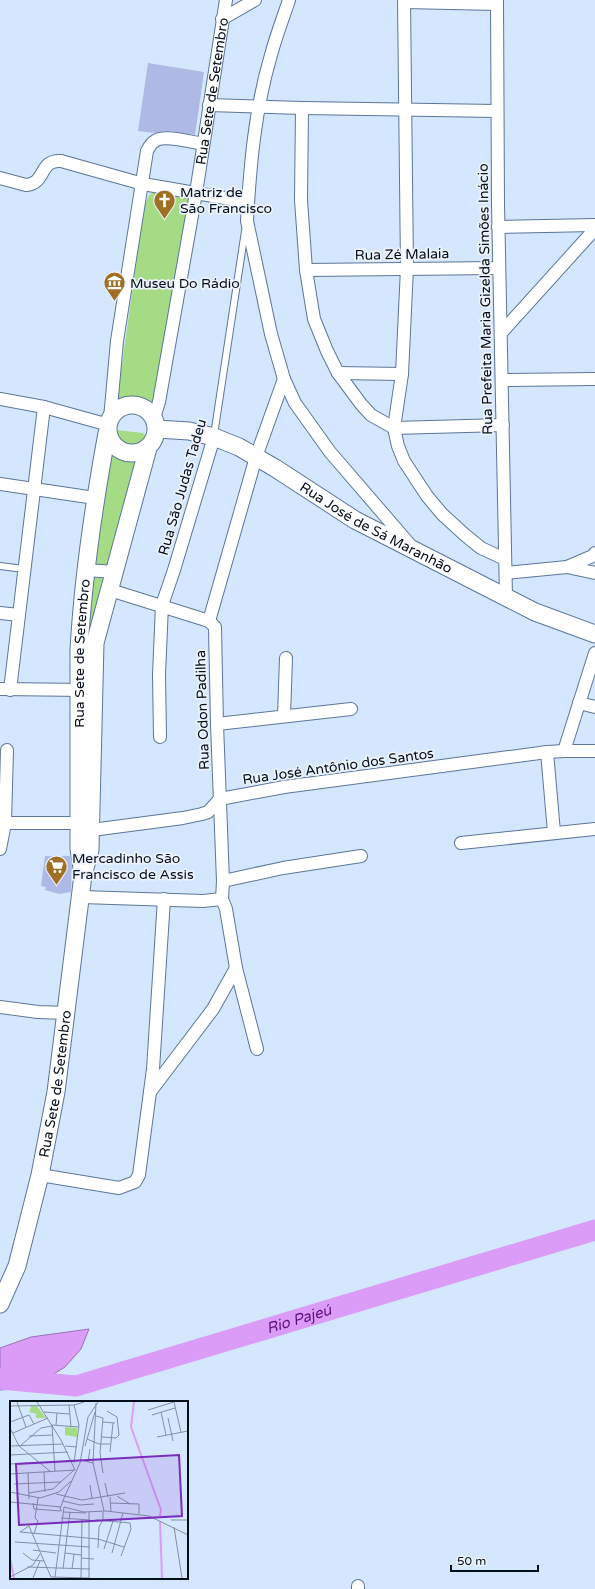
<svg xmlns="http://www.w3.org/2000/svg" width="595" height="1589" viewBox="0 0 595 1589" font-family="'Varela Round',sans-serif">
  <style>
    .green { fill: #a5db84 }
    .water { fill: #db9cf8; stroke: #9a71b5 }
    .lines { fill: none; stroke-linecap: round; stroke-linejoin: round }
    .river { stroke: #db9cf8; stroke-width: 21 }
    .building { fill: #afb9e5 }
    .lane-casing { stroke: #5b7699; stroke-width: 8 }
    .street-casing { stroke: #5b7699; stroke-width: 14 }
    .secondary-casing { stroke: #5b7699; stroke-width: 19 }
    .lane { stroke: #fff; stroke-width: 6 }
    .street { stroke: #fff; stroke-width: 12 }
    .secondary { stroke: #fff; stroke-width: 17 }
    .labels { text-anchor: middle; stroke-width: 3.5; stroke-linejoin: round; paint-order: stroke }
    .street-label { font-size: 14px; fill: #040d1a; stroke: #edf3fb }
    .poi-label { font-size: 14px; fill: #040d1a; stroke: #edf3fb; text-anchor: start }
    .water-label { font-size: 15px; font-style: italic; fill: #620f7f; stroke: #edf3fb }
    .inset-river { fill: none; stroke: #db9cf8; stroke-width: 2 }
    .inset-road { fill: none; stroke: #8190a3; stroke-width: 1 }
    .view { fill: #7b2cbf; fill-opacity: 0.15; stroke: #7b2cbf; stroke-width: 2 }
    .inset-edge { fill: none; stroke: #040d1a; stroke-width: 2 }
  </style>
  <rect width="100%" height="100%" fill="#d5e7ff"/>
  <g class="green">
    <path d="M156,191L185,195L189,199L152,412L148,416L120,412L116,407L144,207L149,195Z"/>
    <path d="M116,430L143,433L148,438L99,603L89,646H84L111,434Z"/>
  </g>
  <path class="water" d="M89,1329L81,1349L65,1367L31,1388L0,1390V1348L31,1337Z"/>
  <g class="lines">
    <path class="river" id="s1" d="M0,1379L76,1386L595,1230"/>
  </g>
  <g class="building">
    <path d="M148,63L204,72L195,135L172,131H164L154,133L138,131Z"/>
    <path d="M45,856H70L72,867L71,892L59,894L45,890L46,887L41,886Z"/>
  </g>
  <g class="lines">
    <defs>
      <g id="lane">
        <path d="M214,435L245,231"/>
        <path d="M0,566L24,569"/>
      </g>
      <g id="street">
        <path d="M289,0C283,18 276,36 271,55C255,109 250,165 247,221L271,334L284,379L295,403L330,452L411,546"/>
        <path d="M404,0L407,268L402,374L394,428L398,446L404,461L427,496L442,514L465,535L481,548L505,559"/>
        <path d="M497,0L498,204L506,597"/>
        <path d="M404,2L497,4"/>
        <path d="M222,19L255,0"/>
        <path d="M209,105L302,108L497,111"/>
        <path d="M302,108L301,200L306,270L314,319L327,351L338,373L361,404L371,415L394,428L503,425"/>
        <path d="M0,178L26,185C46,184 39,159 61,161L143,184L248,202"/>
        <path d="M498,227L595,225"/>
        <path d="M306,270L499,268"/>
        <path d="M501,333L595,229"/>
        <path d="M338,373L402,374"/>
        <path d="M502,380L595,379"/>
        <path d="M0,399L44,407L109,425"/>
        <path id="s2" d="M154,418L159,402L196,193L226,0"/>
        <path d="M110,419L117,341L147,151C149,147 151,143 155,141C164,134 191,142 203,144"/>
        <path d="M0,484L95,498"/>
        <path d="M567,567L595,573"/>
        <path d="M86,570L115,572"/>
        <path d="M506,573L567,567L595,555V553"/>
        <path d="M110,590L209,621"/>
        <path d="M0,613L19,615"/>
        <path d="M0,689L86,690"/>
        <path d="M10,690L44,407"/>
        <path d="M579,703L595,707"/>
        <path d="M284,716L286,658"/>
        <path d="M217,724L351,709"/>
        <path d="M160,737L159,675L162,605L174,570L214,437"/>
        <path d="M564,751L595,653"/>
        <path d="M547,752L554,832"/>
        <path d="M1,817L5,823H79"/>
        <path d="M92,830L183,818L202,814L208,812L220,799L284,787L547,752L564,751H595"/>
        <path d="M461,843L595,829"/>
        <path d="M0,849L5,823L7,750"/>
        <path d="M223,881L283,868L361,856"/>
        <path d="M82,897L203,901L222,899"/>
        <path d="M0,1007L38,1012L67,1013"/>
        <path d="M257,1049L236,968L226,909L222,899L223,881L217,724L215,627L209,621L256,457L284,379"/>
        <path d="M150,1092L213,1009L236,968"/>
        <path d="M40,1175L119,1188L135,1182L139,1175L153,1069L164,899"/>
        <path d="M358,1586V1589"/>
      </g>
      <g id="secondary">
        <circle cx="132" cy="429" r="24"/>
        <path id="s3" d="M157,429L189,431L214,437L239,447L275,468L355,520L535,612L595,634"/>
        <path id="s4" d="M82,868L79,849V650C83,577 94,504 107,433"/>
        <path id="s5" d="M0,1304L17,1266L40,1175L56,1092L83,875L90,850L95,643L148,448"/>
      </g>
    </defs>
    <use href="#lane" class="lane-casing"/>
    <use href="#street" class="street-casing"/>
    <use href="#secondary" class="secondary-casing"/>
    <use href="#lane" class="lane"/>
    <use href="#street" class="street"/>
    <use href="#secondary" class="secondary"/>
  </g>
  <defs>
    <symbol id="church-pin" viewBox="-11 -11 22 30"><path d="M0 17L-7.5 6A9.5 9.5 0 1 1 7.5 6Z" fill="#9f6f23" stroke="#edf3fb"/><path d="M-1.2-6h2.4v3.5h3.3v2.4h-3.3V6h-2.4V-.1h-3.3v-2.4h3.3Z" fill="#fff"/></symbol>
    <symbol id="museum-pin" viewBox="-11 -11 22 30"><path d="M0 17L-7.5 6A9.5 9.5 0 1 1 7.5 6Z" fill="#9f6f23" stroke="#edf3fb"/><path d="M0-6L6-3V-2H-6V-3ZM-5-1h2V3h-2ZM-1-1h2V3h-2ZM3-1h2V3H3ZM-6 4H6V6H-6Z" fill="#fff"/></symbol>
    <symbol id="supermarket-pin" viewBox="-11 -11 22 30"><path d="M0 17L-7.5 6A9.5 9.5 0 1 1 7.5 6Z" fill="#9f6f23" stroke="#edf3fb"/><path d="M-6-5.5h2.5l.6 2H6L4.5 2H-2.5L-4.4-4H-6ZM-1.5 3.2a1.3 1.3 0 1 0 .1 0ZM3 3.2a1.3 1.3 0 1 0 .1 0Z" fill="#fff"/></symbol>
  </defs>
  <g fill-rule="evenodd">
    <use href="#church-pin" x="152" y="188" width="25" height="34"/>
    <use href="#museum-pin" x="102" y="270" width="25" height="34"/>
    <use href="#supermarket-pin" x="44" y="854" width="25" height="34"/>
  </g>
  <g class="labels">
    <g class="street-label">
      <text dy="5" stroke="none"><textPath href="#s2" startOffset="332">Rua Sete de Setembro</textPath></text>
      <text transform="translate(402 254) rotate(-1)" y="5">Rua Zé Malaia</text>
      <text transform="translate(485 299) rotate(-91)" y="5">Rua Prefeita Maria Gizelda Simões Inácio</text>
      <text transform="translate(182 487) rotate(-74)" y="5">Rua São Judas Tadeu</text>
      <text dy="5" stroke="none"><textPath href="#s3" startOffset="244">Rua José de Sá Maranhão</textPath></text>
      <text dy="5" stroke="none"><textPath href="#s4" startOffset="215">Rua Sete de Setembro</textPath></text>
      <text transform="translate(202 710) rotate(-92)" y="5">Rua Odon Padilha</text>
      <text transform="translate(338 766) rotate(-8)" y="5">Rua José Antônio dos Santos</text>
      <text dy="5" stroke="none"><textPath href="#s5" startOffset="228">Rua Sete de Setembro</textPath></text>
    </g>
    <g class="poi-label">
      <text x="180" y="197">Matriz de<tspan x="180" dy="16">São Francisco</tspan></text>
      <text x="130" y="288">Museu Do Rádio</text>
      <text x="72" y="863">Mercadinho São<tspan x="72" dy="16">Francisco de Assis</tspan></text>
    </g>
    <g class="water-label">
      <text dy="5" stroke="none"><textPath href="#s1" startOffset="309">Rio Pajeú</textPath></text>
    </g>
  </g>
  <g transform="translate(10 1401)">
    <rect width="178" height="178" fill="#d5e7ff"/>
    <path d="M21,5H27L36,17H27L25,15L27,13L19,11ZM55,26L67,27V36L55,34Z" fill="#a5db84"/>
    <path class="inset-river" d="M124,1L121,26L151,109L150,115M150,120L152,177M0,157L4,177"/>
    <path class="inset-road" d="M7,1L16,26M27,1L51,39L65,69M164,1L171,31M86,2L83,62L94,110M59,4L61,26M0,5L64,4L74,1M138,9L164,1M34,11L59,13M151,11L156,34M142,14L165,7M86,15L93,17L90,52L93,72M158,17L163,40M0,21L19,14L24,23M93,21L105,22M46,24L47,12M0,27L9,45L41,71M3,32L38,17M19,35L43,34M92,36L106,37L109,34L107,16L97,10M147,36L178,30M77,38L89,43H100M0,45L53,43M10,45L31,27L42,25M55,45L67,46M75,45L85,11M100,51L103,22M0,54L58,51M71,59L83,62M78,61L80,48M64,62L69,24L64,4M0,63L63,60M45,70L42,24L69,26M34,71L35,91M18,72L19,98M0,73L65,69M95,82L98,96M4,83L51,81M80,84L82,98M0,91L30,97L49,91L61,80M19,92L43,88L64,69M46,93L72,99L115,92M107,95L120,103M100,96L101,111M53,100L70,104L84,103M0,101L51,106M23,102L24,108L51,110M100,102L129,103V113M54,106L74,111L96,110L139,115L178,134M52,110L50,108L54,97L70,62L78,16L88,1M53,111L76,112M79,111V177M51,117L80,119M86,119L120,122L121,128L111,155M161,119H178M164,126L172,177M10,131L88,138L114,146M10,131L19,125L34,160M24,133L28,120L25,117L28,97M5,141L80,146M88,147L89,126L93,119V111M94,148L103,120M23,149L46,152M13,152L22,159L34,160L41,176L79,177M55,152L71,154M102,152L113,112M71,157L84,158M17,166L80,168M53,168L60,111M62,168L64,153M0,176L23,164L30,153M45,176L54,106M23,177L30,160M71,177L72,119"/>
    <path class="view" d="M169,54L172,115L9,124L6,63Z"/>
    <rect width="178" height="178" class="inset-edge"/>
  </g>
  <path d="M451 1565v6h87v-6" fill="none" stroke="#040d1a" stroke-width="2"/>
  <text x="457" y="1565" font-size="12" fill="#040d1a" stroke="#edf3fb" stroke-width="3" paint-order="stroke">50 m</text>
</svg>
